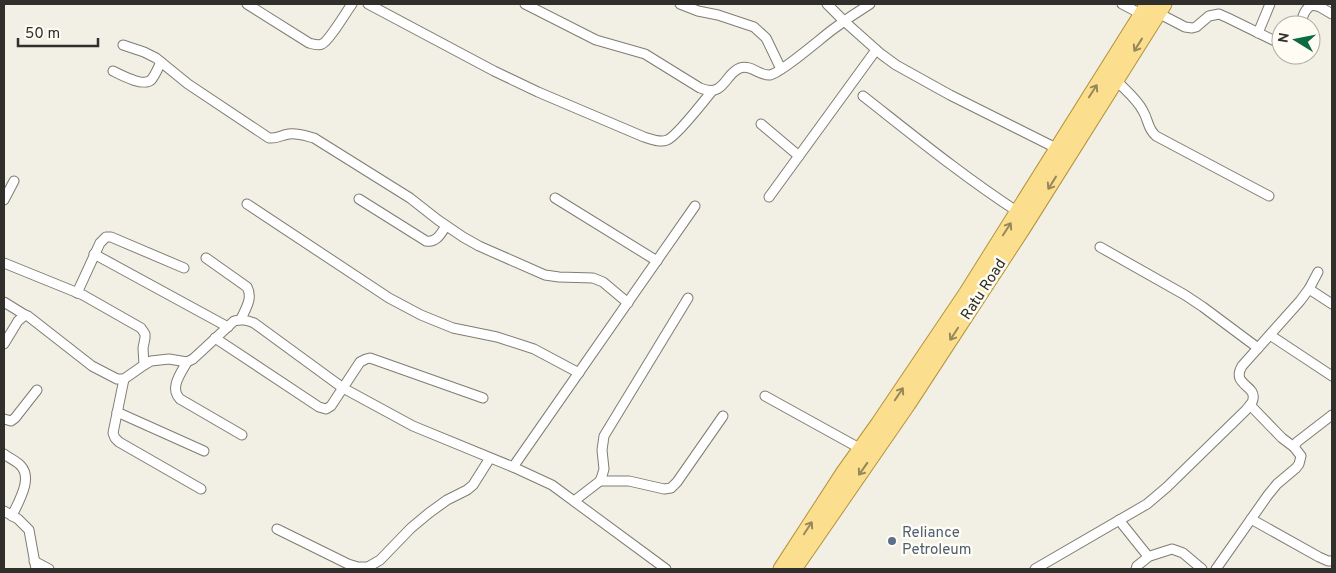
<svg xmlns="http://www.w3.org/2000/svg" width="1336" height="573" viewBox="0 0 1336 573" font-family="Overpass,sans-serif">
  <style>
    .lines { fill: none; stroke-linecap: round; stroke-linejoin: round }
    .street-casing { stroke: #7f7c73; stroke-width: 11 }
    .primary-casing { stroke: #b3933a; stroke-width: 17 }
    .street { stroke: #fff; stroke-width: 9 }
    .primary { stroke: #fcdf8e; stroke-width: 15 }
    .oneway { stroke: #96875c }
    .service-dot { fill: #5c6f8a; stroke: #fffcf4; stroke-width: 2 }
    .labels { text-anchor: middle; stroke-width: 5; stroke-linejoin: round; paint-order: stroke }
    .street-label { font-size: 15px; fill: #302f2b; stroke: #fffcf4 }
    .service-label { font-size: 15px; fill: #4e5e75; stroke: #fffcf4; text-anchor: start }
  </style>
  <rect width="100%" height="100%" fill="#f2efe5"/>
  <g class="lines">
    <defs>
      <g id="street">
        <path d="M247,4L309,43C313,44 318,46 322,44C329,41 346,12 352,4"/>
        <path d="M368,4L494,71L538,92L644,137C651,139 660,143 667,140C676,137 704,101 712,91"/>
        <path d="M525,4L596,40L645,54L700,88C725,98 724,74 740,68C751,64 759,76 770,75C781,73 820,39 832,30C844,21 857,12 870,4"/>
        <path d="M680,4L698,11L718,15L754,27L766,38L781,69"/>
        <path d="M827,4L844,21L881,54L896,65L950,95L1060,150"/>
        <path d="M1122,4L1141,14"/>
        <path d="M1158,13L1185,27L1192,28L1196,27L1209,16L1219,14L1228,18L1281,44"/>
        <path d="M1300,25C1303,17 1304,9 1312,5L1320,7L1332,14"/>
        <path d="M1258,33L1270,4"/>
        <path d="M123,45L144,52L156,58L188,84L269,138C277,139 281,135 289,134C298,133 306,136 314,138L410,198L438,220L463,237L479,246L545,275L559,277L593,278L603,282L628,303"/>
        <path d="M113,71C121,75 143,87 151,80C155,76 158,68 161,62"/>
        <path d="M1116,80C1125,90 1137,99 1143,111C1149,121 1147,128 1156,136L1269,196"/>
        <path d="M863,96C914,136 964,177 1018,212"/>
        <path d="M761,124L799,156"/>
        <path d="M769,197L876,50"/>
        <path d="M555,198L657,261"/>
        <path d="M359,199L426,241C437,243 441,233 446,226"/>
        <path d="M4,200L14,181"/>
        <path d="M247,204L389,298L421,315L453,328L497,337L534,349L579,373"/>
        <path d="M1100,247L1185,295L1203,307L1258,348"/>
        <path d="M94,254L228,327"/>
        <path d="M206,258L247,287C253,298 246,308 241,319"/>
        <path d="M4,263L83,295L141,328L145,334V338L143,348L144,365"/>
        <path d="M1309,289L1332,304"/>
        <path d="M77,293L100,243L106,237H111L184,268"/>
        <path d="M4,302L25,315"/>
        <path d="M1270,335L1332,376"/>
        <path d="M215,338L319,407L326,409L331,406L360,362L366,359L370,358L483,398"/>
        <path d="M4,344L18,321L25,315L28,316L92,366L117,379H124L144,365L151,361L169,359L187,362L193,359L234,321C242,319 246,320 254,323L343,388L413,426L513,467L552,485L666,569"/>
        <path d="M187,362C181,373 169,388 180,399L242,435"/>
        <path d="M124,379L113,433L115,438L119,442L201,489"/>
        <path d="M765,396L861,449"/>
        <path d="M1250,405L1282,438L1294,447"/>
        <path d="M117,412L204,451"/>
        <path d="M4,419L11,421L15,418L37,390"/>
        <path d="M4,454C9,458 17,461 21,466C33,479 18,502 12,516"/>
        <path d="M513,467L695,206"/>
        <path d="M600,481H629L664,489L671,488L677,482L723,416"/>
        <path d="M574,501L600,481L602,476L604,469L602,450L604,436L688,298"/>
        <path d="M4,511L18,519L29,530L36,569"/>
        <path d="M1251,519L1319,557L1328,561H1332"/>
        <path d="M1119,520L1147,555V558L1137,566L1136,569"/>
        <path d="M277,529L348,564L358,567H368L380,560L411,528L429,513L447,500L467,490L473,485L490,458"/>
        <path d="M1147,557L1172,549L1183,553L1202,569"/>
        <path d="M34,561L49,569"/>
        <path d="M1035,569L1147,504L1167,487L1246,410C1248,407 1253,403 1253,399C1256,385 1231,385 1242,366L1300,301L1309,289L1318,272"/>
        <path d="M1216,569L1268,495L1277,484L1296,468L1299,464L1301,456L1294,447L1297,442L1332,415"/>
      </g>
      <g id="primary">
        <path d="M781,569L844,472L879,423L966,294L1148,4"/>
        <path d="M794,569L908,404L1023,228L1164,4"/>
      </g>
    </defs>
    <use href="#street" class="street-casing"/>
    <use href="#primary" class="primary-casing"/>
    <use href="#street" class="street"/>
    <use href="#primary" class="primary"/>
  </g>
  <defs><path id="oneway-shaft" d="M-6 0H5M1.5-3L5.5 0L1.5 3" fill="none" stroke-width="1.6" stroke-linecap="round" stroke-linejoin="round" transform="scale(1.25)"/></defs>
  <g class="oneway">
    <use href="#oneway-shaft" transform="translate(1138 45) rotate(122)"/>
    <use href="#oneway-shaft" transform="translate(1093 91) rotate(-57)"/>
    <use href="#oneway-shaft" transform="translate(1052 183) rotate(122)"/>
    <use href="#oneway-shaft" transform="translate(1007 229) rotate(-57)"/>
    <use href="#oneway-shaft" transform="translate(954 334) rotate(123)"/>
    <use href="#oneway-shaft" transform="translate(899 394) rotate(-56)"/>
    <use href="#oneway-shaft" transform="translate(863 469) rotate(125)"/>
    <use href="#oneway-shaft" transform="translate(808 528) rotate(-57)"/>
  </g>
  <circle class="service-dot" cx="892" cy="541" r="5"/>
  <g class="labels">
    <g class="street-label">
      <text transform="translate(983 289) rotate(-57)" y="5">Ratu Road</text>
    </g>
    <g class="service-label">
      <text x="902" y="537">Reliance<tspan x="902" dy="17">Petroleum</tspan></text>
    </g>
  </g>
  <rect width="1336" height="573" fill="none" stroke="#302f2b" stroke-width="10"/>
  <g transform="translate(1296 40) rotate(280)"><circle r="24" fill="#fffcf4" stroke="#acaaa4"/>
  <path d="M0-4L9 19L0 12L-9 19Z" fill="#0b6c42"/>
  <text y="-8" font-size="14" font-weight="bold" text-anchor="middle" fill="#302f2b">N</text>
  </g>
  <path d="M18 38v8h80v-8" fill="none" stroke="#302f2b" stroke-width="2.5"/>
  <text x="25" y="38" font-size="15" fill="#302f2b" stroke="#fffcf4" stroke-width="4" paint-order="stroke">50 m</text>
</svg>
